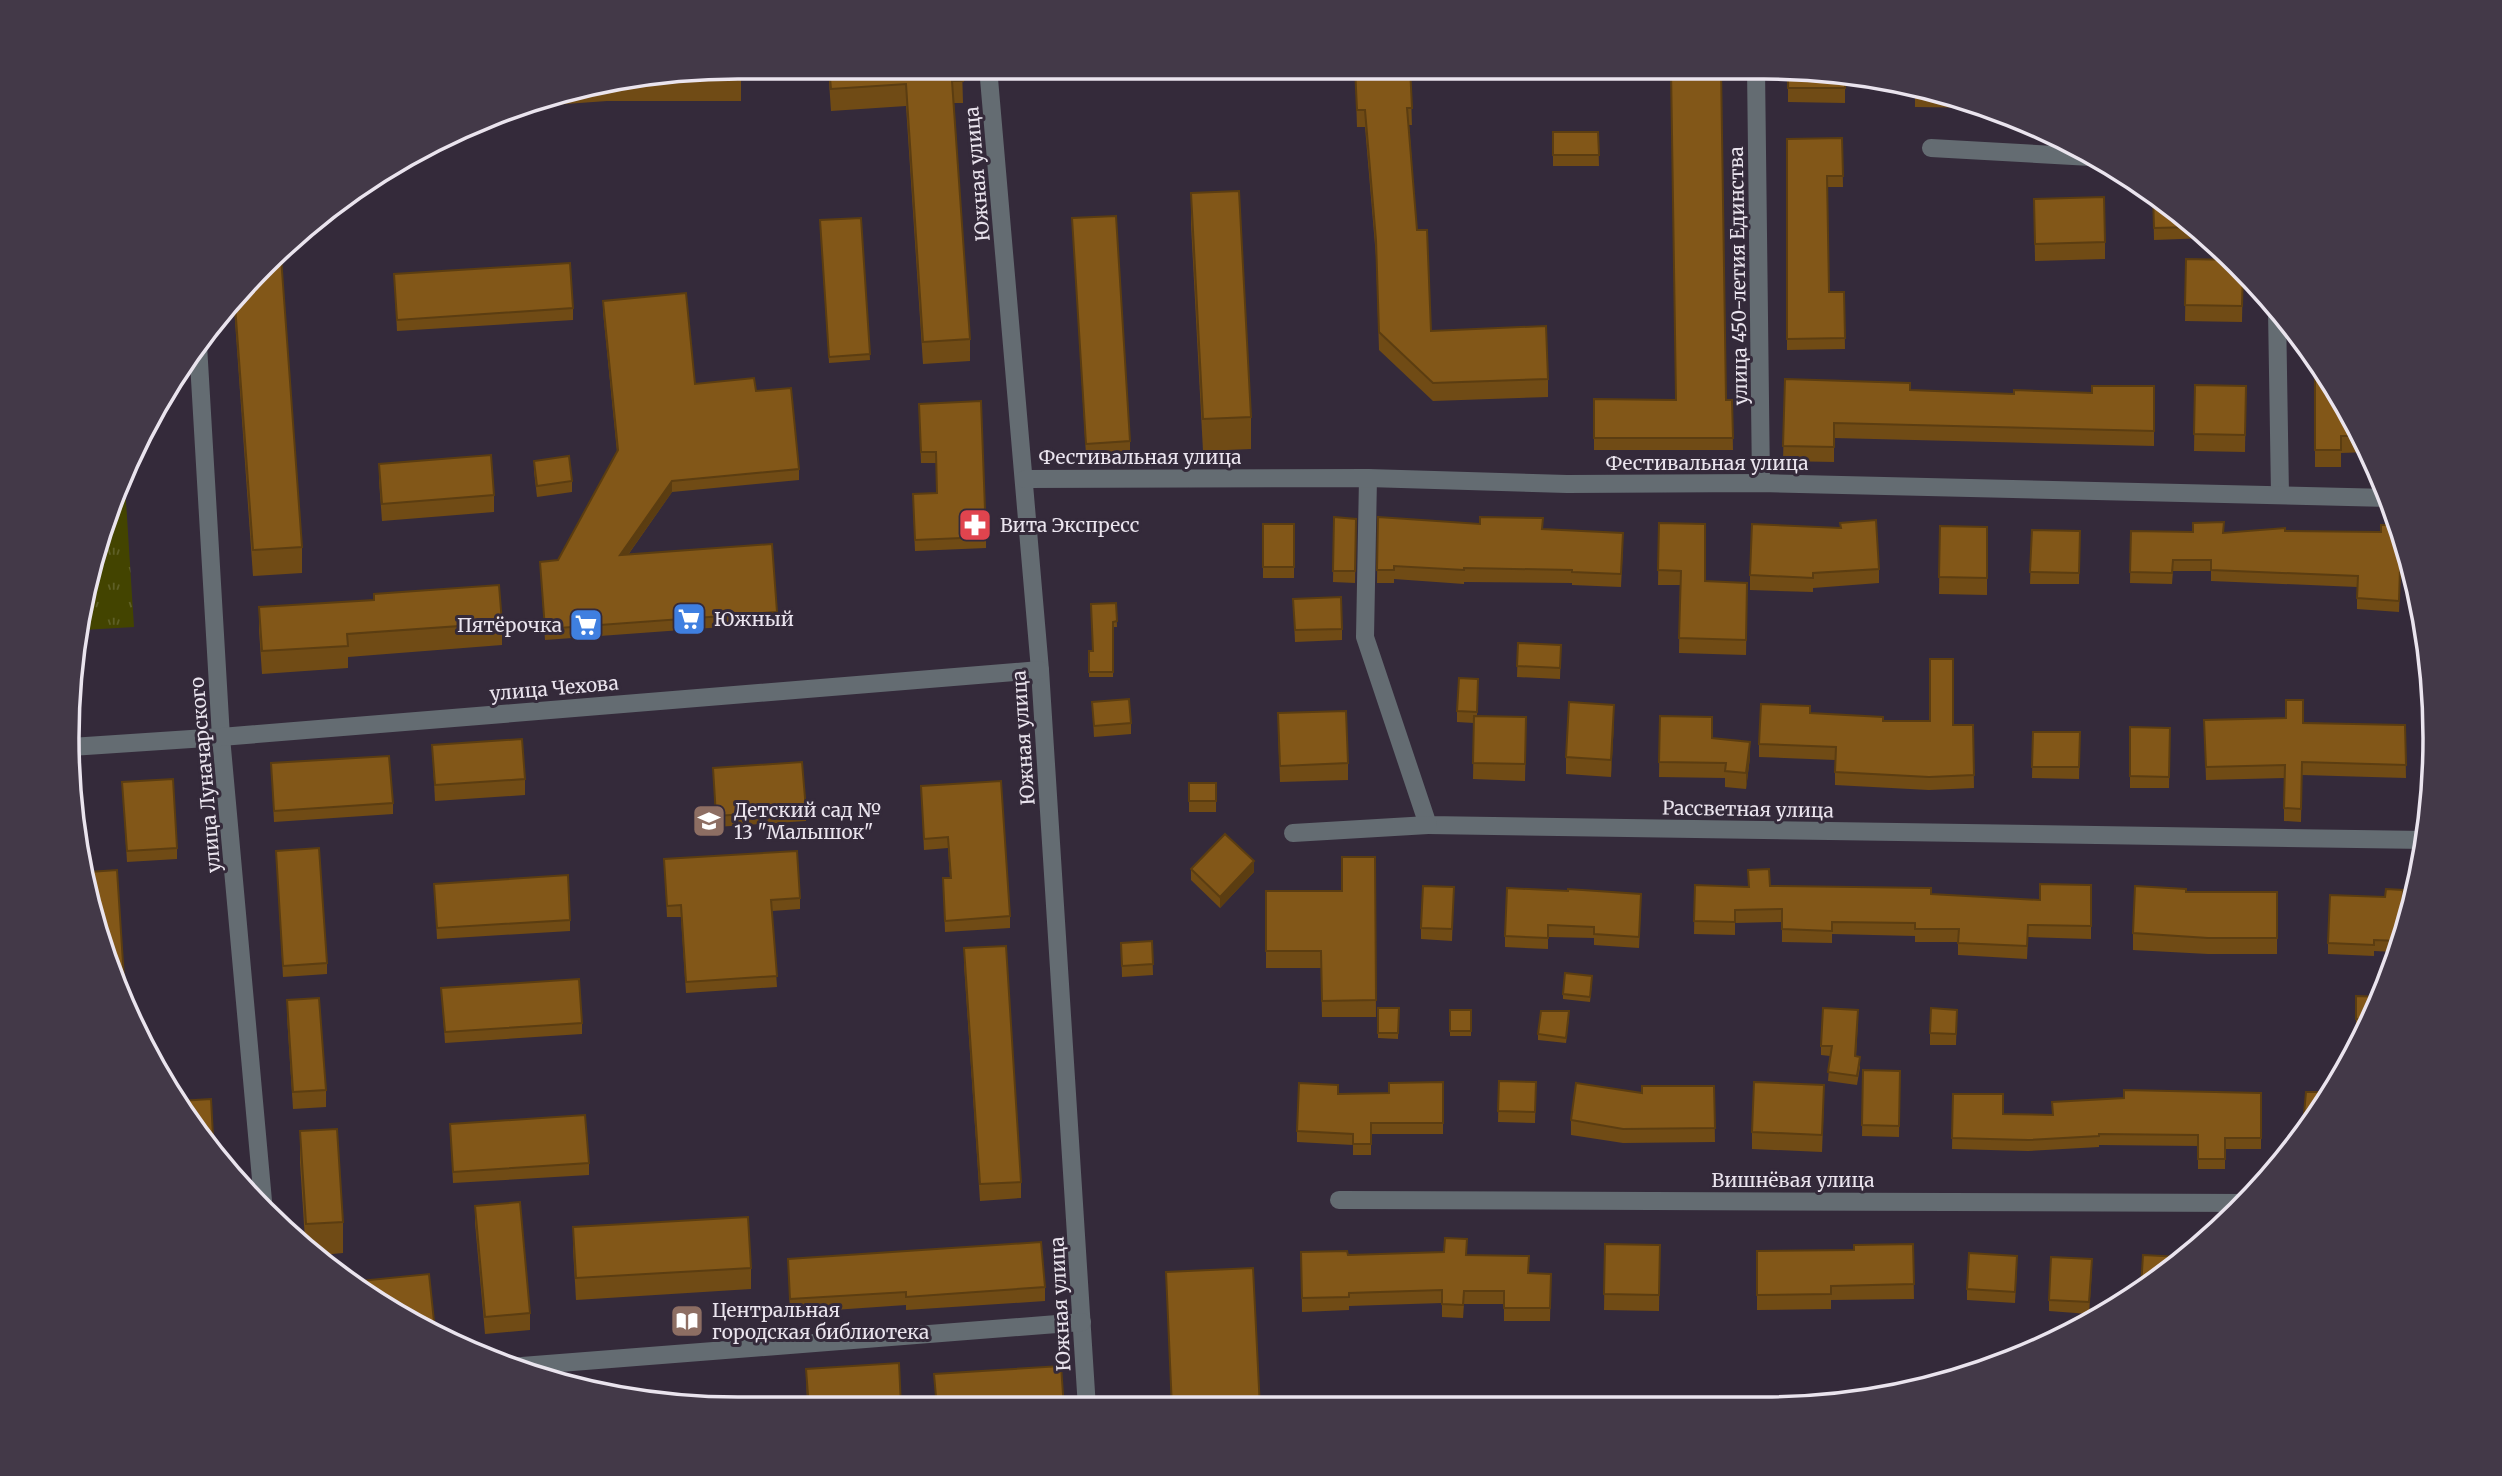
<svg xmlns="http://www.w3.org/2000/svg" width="2502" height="1476" viewBox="0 0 2502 1476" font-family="Merriweather,serif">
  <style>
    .grass { fill: url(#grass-tufts) }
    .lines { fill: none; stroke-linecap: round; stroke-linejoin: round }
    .minor { stroke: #646c72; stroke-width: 18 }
    .wall { fill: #704b15 }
    .shaded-wall { fill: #5b3d11 }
    .building { fill: #825718; stroke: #5b3d11; stroke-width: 2 }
    .labels { text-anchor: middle; stroke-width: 6; stroke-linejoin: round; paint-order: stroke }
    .street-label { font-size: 19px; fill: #eae4ee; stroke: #342a3a }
    .poi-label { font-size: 19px; fill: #eae4ee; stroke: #342a3a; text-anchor: start }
    .rim { fill: none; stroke: #eae4ee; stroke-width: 3.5 }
  </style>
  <defs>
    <pattern id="grass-tufts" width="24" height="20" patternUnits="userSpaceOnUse" patternTransform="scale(1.75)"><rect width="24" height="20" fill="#434400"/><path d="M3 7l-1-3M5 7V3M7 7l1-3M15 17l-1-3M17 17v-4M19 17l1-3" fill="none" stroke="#5e5f26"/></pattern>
  </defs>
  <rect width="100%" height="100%" fill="#342a3a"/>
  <path class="grass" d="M125,486L134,627L83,630L89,564Z"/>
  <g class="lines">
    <g class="minor">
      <path d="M988,67L1040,670L1087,1408"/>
      <path d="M1756,68L1761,483"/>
      <path d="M1931,148L2091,157"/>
      <path d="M2277,310L2280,495"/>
      <path d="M198,345L221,737L263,1201"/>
      <path d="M1368,478L1365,637L1428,825L2426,840"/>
      <path d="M1025,479L1368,478L1567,484L1761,483L2389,498"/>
      <path d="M71,747L221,737L1040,670"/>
      <path d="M1293,833L1428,825"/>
      <path d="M1339,1200L2247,1203"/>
      <path d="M509,1367L1082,1322"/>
    </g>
  </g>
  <g class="wall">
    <path d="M738,66H741V101H607L524,107V115L496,116L523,102Z"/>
    <path d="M828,67H962L963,103H954L970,339V361L923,364L906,106L831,111Z"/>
    <path d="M1355,67H1410L1412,125H1409L1417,230L1431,331L1548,379V397L1433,401L1379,350L1376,257L1365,127H1357Z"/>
    <path d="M1788,68L1845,75V103L1788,102Z"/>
    <path d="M1915,89L1979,102L1991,108L1915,107Z"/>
    <path d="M1553,132H1598L1599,166H1553Z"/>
    <path d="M1842,138L1843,187H1827L1829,292H1844L1845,349L1787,350V139Z"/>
    <path d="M1191,193L1251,417V449L1203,451L1191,225Z"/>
    <path d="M2153,194H2155L2208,238L2154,240Z"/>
    <path d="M2034,199L2105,242V259L2035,261Z"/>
    <path d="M861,218L870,360L829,363L820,226Z"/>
    <path d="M1072,218L1130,441V452L1086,455Z"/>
    <path d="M281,257L302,547V573L253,576L234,307Z"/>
    <path d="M2186,259L2243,268L2242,322L2185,321Z"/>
    <path d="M394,274L573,308V320L397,331Z"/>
    <path d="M603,301L695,384L756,391L799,469V480L672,492L628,555L777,612V623L545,640L540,562L558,560L617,452L603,312Z"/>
    <path d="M2315,363L2322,365L2369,452L2341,453V467H2315Z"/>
    <path d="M1785,379L1910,390L2014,394L2092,393L2154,386V446L1834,438V462L1783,461Z"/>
    <path d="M2195,385L2246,386L2245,452L2194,451Z"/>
    <path d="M1594,399L1732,400L1733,450H1594Z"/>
    <path d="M919,415L986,537V548L915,551L913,505L937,493L936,463H921Z"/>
    <path d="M534,461L572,481V492L537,497L534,472Z"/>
    <path d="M379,464L494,495V512L382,521L379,481Z"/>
    <path d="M1334,517L1356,519L1355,583L1333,582Z"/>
    <path d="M1378,517L1542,529L1623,546L1621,587L1572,585V583L1464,582V584L1394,579V583H1377Z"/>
    <path d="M1659,523L1705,581L1747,597L1746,655L1679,653L1680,585H1658Z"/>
    <rect x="1263" y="524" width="31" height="54"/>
    <path d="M1940,526L1987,527V595L1939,594Z"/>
    <path d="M2032,530L2080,531L2079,584H2030Z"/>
    <path d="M2131,531L2224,533L2285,531L2402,538L2399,612L2357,609V587L2211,581V571H2173L2172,584L2130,583Z"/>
    <path d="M1879,569V583L1813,588V592L1750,590V575Z"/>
    <path d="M1293,599L1342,629V640L1295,642Z"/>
    <path d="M1116,603L1117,627H1113V677H1089V651H1093Z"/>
    <path d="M259,607L502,623V645L348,657V668L262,674L259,630Z"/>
    <path d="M1518,643L1561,645L1560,679L1517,677Z"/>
    <path d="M1478,690L1477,716L1526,734L1525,781L1473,779L1474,723L1457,722V711Z"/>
    <path d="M1092,702L1131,723V734L1094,737Z"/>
    <path d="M1810,713L1883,721L1953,725H1973L1974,788L1929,790L1835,785V760L1759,757V744Z"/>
    <path d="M1660,716L1712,738L1750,757L1746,789L1725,787V778L1659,777Z"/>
    <path d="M2204,720L2405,725L2406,778L2302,775L2301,822L2284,821V778L2206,780Z"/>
    <path d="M1614,722L1611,777L1566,774V757Z"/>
    <path d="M2130,727L2170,728L2169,788H2130Z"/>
    <path d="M1278,730L1348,763V780L1280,782Z"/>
    <path d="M2033,732H2080L2079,779L2032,778Z"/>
    <path d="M432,745L525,779V795L435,801Z"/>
    <path d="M271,763L393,803V814L274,822Z"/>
    <path d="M713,768L806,810V821L716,827Z"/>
    <path d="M122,782L177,848V859L127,862Z"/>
    <rect x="1189" y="783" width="27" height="29"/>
    <path d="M921,786L1010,916V928L945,932L943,878H950L948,848L924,850Z"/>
    <path d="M276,851L327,963V974L283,977Z"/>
    <path d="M1375,857L1376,1017H1322L1321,968H1266V891H1342Z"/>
    <path d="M664,859L800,898V909L772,911L777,987L686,993L681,917H667Z"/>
    <path d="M1191,869L1254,872L1220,908L1191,880Z"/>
    <path d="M434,884L570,920V931L437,939Z"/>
    <path d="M1695,885L1749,887L1770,886L2040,900L2091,885V939L2028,937L2027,959L1958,955V942H1915V936L1832,934V943L1782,942V922L1735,923V935L1694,934Z"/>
    <path d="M1454,887L1452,941L1421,939V928Z"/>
    <path d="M2186,892H2277V954H2208L2133,950V933Z"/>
    <path d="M2403,901L2401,939L2397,952L2374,951V956L2328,954V943Z"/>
    <path d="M1641,905L1639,948L1594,945V938L1548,937V949L1505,947V936Z"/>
    <path d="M1152,941L1153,975L1122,977L1121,943Z"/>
    <path d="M964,948L1021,1182V1198L980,1201L964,965Z"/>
    <path d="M1592,981L1590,1002L1563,999V994Z"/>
    <path d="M441,988L582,1023V1034L445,1043Z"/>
    <path d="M2356,996L2383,997L2365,1030H2356Z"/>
    <path d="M287,1000L326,1090V1107L293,1109L287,1017Z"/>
    <path d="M1378,1008H1399L1398,1039L1378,1038Z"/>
    <rect x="1450" y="1010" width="21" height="26"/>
    <path d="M1957,1010L1956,1045H1930V1033Z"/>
    <path d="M1569,1017L1566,1043L1538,1040V1034Z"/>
    <path d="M1858,1020L1856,1057L1860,1067L1857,1085L1828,1081L1830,1056L1821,1055V1046Z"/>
    <path d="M1863,1070L1900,1071L1899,1137L1862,1136Z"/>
    <path d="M1499,1081L1536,1082L1535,1123L1498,1122Z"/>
    <path d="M1443,1082V1134H1371V1155H1353V1145L1297,1142V1131L1338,1094L1389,1093Z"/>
    <path d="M1714,1086L1715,1142L1623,1143L1571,1135V1120L1642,1093Z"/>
    <path d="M2261,1093V1149H2225V1169H2198V1146L2099,1145V1147L2028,1151L1952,1149L1953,1094L2003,1114L2052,1115V1102Z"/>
    <path d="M1824,1101L1822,1152L1752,1149V1132Z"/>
    <path d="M450,1124L589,1163V1175L453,1183Z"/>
    <path d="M300,1131L343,1222V1253L321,1255L305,1240L300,1163Z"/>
    <path d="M475,1206L530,1313V1330L485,1334L475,1223Z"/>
    <path d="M573,1227L751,1268V1289L576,1300L573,1249Z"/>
    <path d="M1605,1244L1660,1245L1659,1311L1604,1310Z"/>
    <path d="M1913,1244L1914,1299L1831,1300V1309L1757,1310V1251L1854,1250Z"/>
    <path d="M1301,1252L1348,1255H1467L1528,1273L1551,1274L1550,1321H1504V1304H1464L1463,1318L1442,1317V1303L1349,1306V1310L1302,1312Z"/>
    <path d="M788,1259L1045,1287V1301L906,1310V1305L790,1313Z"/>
    <path d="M2017,1267L2015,1303L1967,1300V1289Z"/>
    <path d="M2092,1270L2089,1314L2049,1311V1300Z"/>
    <path d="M899,1363L901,1408H807L806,1369Z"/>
  </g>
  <g class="shaded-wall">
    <path d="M672,481V492L620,566V555Z"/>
    <path d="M1614,705V722L1611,777V760Z"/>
    <path d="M1750,742V757L1746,789V773Z"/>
    <path d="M1254,861V872L1220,908V897Z"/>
  </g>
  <g class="building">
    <path d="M738,66H741V74H691Z"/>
    <path d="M829,67H962L963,81H952L970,339L923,342L906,84L831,89Z"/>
    <path d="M1355,67H1410L1412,108H1407L1417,230H1427L1431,331L1546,326L1548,379L1433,383L1379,332L1376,240L1365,110H1357Z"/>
    <path d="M1671,68H1721L1726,400H1732L1733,438H1594V399L1676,400Z"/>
    <path d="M1788,68H1808L1845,75V88H1788Z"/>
    <path d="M1915,89L1943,95H1915Z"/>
    <path d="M1553,132H1598L1599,155H1553Z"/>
    <path d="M1842,138L1843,176H1827L1829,292H1844L1845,338L1787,339V139Z"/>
    <path d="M1239,191L1251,417L1203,419L1191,193Z"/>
    <path d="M2153,194H2155L2195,227L2154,228Z"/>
    <path d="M2104,197L2105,242L2035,244L2034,199Z"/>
    <path d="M1116,216L1130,441L1086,444L1072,218Z"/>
    <path d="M861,218L870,354L829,357L820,220Z"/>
    <path d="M281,257L302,547L253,550L235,305Z"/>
    <path d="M2186,259L2235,260L2239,263L2243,268L2242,306L2185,305Z"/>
    <path d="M570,263L573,308L397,320L394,274Z"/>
    <path d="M686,293L695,384L754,378L756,391L791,388L799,469L672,481L620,555L772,544L777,612L545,629L540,562L558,560L618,450L603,301Z"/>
    <path d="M2315,363H2321L2322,365L2360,436H2341V450H2315Z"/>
    <path d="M1785,379L1910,383V390L2014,394V390L2092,393V386H2154V431L1834,423V447L1783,446Z"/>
    <path d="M2195,385L2246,386L2245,435L2194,434Z"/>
    <path d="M981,401L986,537L915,540L913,494L937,493L936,452H921L919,404Z"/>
    <path d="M491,455L494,495L382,504L379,464Z"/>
    <path d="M569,456L572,481L537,486L534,461Z"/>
    <path d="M1334,517L1356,519L1355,571H1333Z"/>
    <path d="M1378,517L1480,524V517L1543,518L1542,529L1623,533L1621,574L1572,572V570L1464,568V570L1394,566V570H1377Z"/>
    <path d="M1876,520L1879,569L1813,573V578L1750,575L1752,524L1841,528L1840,523Z"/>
    <path d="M2224,522L2223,533L2285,528V531L2381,532V525H2398L2401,537L2399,601L2357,598L2358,576L2211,570V560H2173L2172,573L2130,572L2131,531L2193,532V523Z"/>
    <path d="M1659,523L1705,524V581L1747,583L1746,640L1679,638L1681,571L1658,570Z"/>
    <rect x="1263" y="524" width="31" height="43"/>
    <path d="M1940,526L1987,527V578L1939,577Z"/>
    <path d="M2032,530L2080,531L2079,573L2030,572Z"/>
    <path d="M499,585L502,623L347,634L348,646L262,651L259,607L374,600V594Z"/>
    <path d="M1341,597L1342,629L1295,630L1293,599Z"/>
    <path d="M1116,603L1117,621L1113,622V672H1089V651H1093L1091,604Z"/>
    <path d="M1518,643L1561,645L1560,668L1517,666Z"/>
    <path d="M1930,659H1953V725H1973L1974,775L1929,777L1835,772L1836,747L1759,744L1761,704L1810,706V713L1883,717V721H1930Z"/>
    <path d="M1459,678L1478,679L1477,712L1457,711Z"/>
    <path d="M1129,699L1131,723L1094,726L1092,702Z"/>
    <path d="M2286,700H2303V723L2405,725L2406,765L2302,762L2301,809L2284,808L2285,765L2206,767L2204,720L2286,718Z"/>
    <path d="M1569,702L1614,705L1611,760L1566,757Z"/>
    <path d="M1346,711L1348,763L1280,766L1278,713Z"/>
    <path d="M1474,716L1526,717L1525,764L1473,763Z"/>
    <path d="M1660,716L1712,717V738L1750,742L1746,773L1725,771L1726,763L1659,762Z"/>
    <path d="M2130,727L2170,728L2169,777L2130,776Z"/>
    <path d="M2033,732H2080L2079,767H2032Z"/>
    <path d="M522,739L525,779L435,785L432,745Z"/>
    <path d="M389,756L393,803L274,811L271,763Z"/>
    <path d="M802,762L806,810L716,816L713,768Z"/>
    <path d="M173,779L177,848L127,851L122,782Z"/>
    <path d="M1001,781L1010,916L945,921L943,878H951L948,837L924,839L921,786Z"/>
    <rect x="1189" y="783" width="27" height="18"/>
    <path d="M1225,834L1254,861L1220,897L1191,869Z"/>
    <path d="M319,848L327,963L283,966L276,851Z"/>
    <path d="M797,851L800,898L771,900L777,976L686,982L681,905L667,906L664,859Z"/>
    <path d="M1342,857H1375L1376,1000L1322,1001L1321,951H1266V891H1342Z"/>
    <path d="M1769,869L1770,886L1931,888V894L2040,900V884L2091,885V926L2028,925L2027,946L1958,943L1959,929H1915V923L1832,922V931L1782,929V909L1735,910V922L1694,921L1695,885L1749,887L1748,870Z"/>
    <path d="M117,870L126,1010L117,995L89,872Z"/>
    <path d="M568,875L570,920L437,928L434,884Z"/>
    <path d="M1423,886L1454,887L1452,929L1421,928Z"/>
    <path d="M2135,886L2186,889V892H2277V938H2208L2133,933Z"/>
    <path d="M1507,888L1568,891V889L1641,894L1639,937L1594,934V927L1548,925V938L1505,936Z"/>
    <path d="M2386,889L2403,890L2401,941L2374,940V945L2328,943L2330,895L2385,897Z"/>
    <path d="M1152,941L1153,964L1122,966L1121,943Z"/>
    <path d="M1006,946L1021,1182L980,1184L964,948Z"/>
    <path d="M1565,973L1592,976L1590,997L1563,994Z"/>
    <path d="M579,979L582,1023L445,1032L441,988Z"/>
    <path d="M2356,996L2383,997L2371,1019H2356Z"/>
    <path d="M319,998L326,1090L293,1092L287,1000Z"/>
    <path d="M1378,1008H1399L1398,1033H1378Z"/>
    <path d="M1823,1008L1858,1010L1855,1056L1860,1057L1857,1076L1828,1072L1832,1046H1821Z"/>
    <path d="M1931,1008L1957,1010L1956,1034L1930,1033Z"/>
    <rect x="1450" y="1010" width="21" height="21"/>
    <path d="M1541,1011H1569L1566,1038L1538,1034Z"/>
    <path d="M1863,1070L1900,1071L1899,1126L1862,1125Z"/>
    <path d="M1499,1081L1536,1082L1535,1112L1498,1111Z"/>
    <path d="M1443,1082V1123H1371V1144H1353V1134L1297,1131L1299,1083L1338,1085V1094L1389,1093V1083Z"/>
    <path d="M1754,1082L1824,1085L1822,1135L1752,1132Z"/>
    <path d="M1576,1083L1642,1093V1086H1714L1715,1128L1623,1129L1571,1120Z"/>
    <path d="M2124,1090L2261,1093V1138H2225V1159H2198V1135L2099,1134V1136L2028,1140L1952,1138L1953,1094H2003V1114L2053,1115L2052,1102L2124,1098Z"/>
    <path d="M2306,1092H2332L2323,1111L2302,1136Z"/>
    <path d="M211,1099L214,1155L206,1147L179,1101Z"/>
    <path d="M585,1115L589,1163L453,1172L450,1124Z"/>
    <path d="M337,1129L343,1222L306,1224L300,1131Z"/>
    <path d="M520,1202L530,1313L485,1317L475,1206Z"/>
    <path d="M748,1217L751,1268L576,1278L573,1227Z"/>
    <path d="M1445,1238L1467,1239L1466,1255L1529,1256L1528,1273L1551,1274L1550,1308H1504V1291H1464L1463,1305L1442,1304V1290L1349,1293V1297L1302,1298L1301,1252L1347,1251L1348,1255L1444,1252Z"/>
    <path d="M1041,1242L1045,1287L906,1297V1292L790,1299L788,1259Z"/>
    <path d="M1605,1244L1660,1245L1659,1295L1604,1294Z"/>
    <path d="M1913,1244L1914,1284L1831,1286V1294L1757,1295V1251L1854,1250V1245Z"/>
    <path d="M1969,1253L2017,1256L2015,1292L1967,1289Z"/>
    <path d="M2143,1255L2182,1257L2141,1288Z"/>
    <path d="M2051,1257L2092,1259L2089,1302L2049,1300Z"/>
    <path d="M1253,1268L1260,1408H1172L1166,1272Z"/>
    <path d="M429,1274L435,1331L365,1297L350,1282Z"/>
    <path d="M899,1363L901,1407L884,1408H809L806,1369Z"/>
    <path d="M1061,1366L1064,1408H937L934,1374Z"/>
  </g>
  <defs>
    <symbol id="pharmacy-square" viewBox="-11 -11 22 22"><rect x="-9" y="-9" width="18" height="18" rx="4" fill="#e0444e" stroke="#342a3a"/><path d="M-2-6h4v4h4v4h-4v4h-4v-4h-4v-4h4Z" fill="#fff"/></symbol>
    <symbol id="supermarket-square" viewBox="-11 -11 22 22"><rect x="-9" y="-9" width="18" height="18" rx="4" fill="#3f7fe0" stroke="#342a3a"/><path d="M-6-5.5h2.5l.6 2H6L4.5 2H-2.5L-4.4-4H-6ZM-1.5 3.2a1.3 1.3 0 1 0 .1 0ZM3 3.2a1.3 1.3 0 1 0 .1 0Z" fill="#fff"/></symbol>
    <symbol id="school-square" viewBox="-11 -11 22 22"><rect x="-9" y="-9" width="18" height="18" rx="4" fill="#8d6e63" stroke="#342a3a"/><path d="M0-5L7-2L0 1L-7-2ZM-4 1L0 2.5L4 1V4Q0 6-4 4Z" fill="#fff"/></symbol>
    <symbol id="library-square" viewBox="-11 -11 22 22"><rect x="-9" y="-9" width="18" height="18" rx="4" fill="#8d6e63" stroke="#342a3a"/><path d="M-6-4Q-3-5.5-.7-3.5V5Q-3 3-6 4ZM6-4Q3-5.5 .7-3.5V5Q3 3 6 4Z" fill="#fff"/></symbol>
  </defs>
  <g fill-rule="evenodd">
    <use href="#pharmacy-square" x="956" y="506" width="38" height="38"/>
    <use href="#supermarket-square" x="670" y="600" width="38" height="38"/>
    <use href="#supermarket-square" x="567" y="606" width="38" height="38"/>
    <use href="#school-square" x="690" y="802" width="38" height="38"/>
    <use href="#library-square" x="668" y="1302" width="38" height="38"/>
  </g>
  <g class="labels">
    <g class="street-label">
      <text transform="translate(977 174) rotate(-95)" y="7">Южная улица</text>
      <text transform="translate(1738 276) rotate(-91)" y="7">улица 450-летия Единства</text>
      <text x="1140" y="464">Фестивальная улица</text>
      <text x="1707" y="470">Фестивальная улица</text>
      <text transform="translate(554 688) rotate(-5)" y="7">улица Чехова</text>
      <text transform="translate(1023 738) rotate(-94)" y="7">Южная улица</text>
      <text transform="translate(205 775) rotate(-95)" y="7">улица Луначарского</text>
      <text transform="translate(1748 809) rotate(1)" y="7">Рассветная улица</text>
      <text x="1793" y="1187">Вишнёвая улица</text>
      <text transform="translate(1060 1304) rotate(-93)" y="7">Южная улица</text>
    </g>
    <g class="poi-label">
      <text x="1000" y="532">Вита Экспресс</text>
      <text x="714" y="626">Южный</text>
      <text x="562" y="632" text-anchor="end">Пятёрочка</text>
      <text x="734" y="817">Детский сад №<tspan x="734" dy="22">13 "Малышок"</tspan></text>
      <text x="712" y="1317">Центральная<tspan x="712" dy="22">городская библиотека</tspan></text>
    </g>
  </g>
  <path d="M0 0H2502V1476H0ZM738 79H1764A659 659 0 0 1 2423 738V738A659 659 0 0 1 1764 1397H738A659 659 0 0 1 79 738V738A659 659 0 0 1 738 79Z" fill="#433948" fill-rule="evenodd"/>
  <path class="rim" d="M738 79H1764A659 659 0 0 1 2423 738V738A659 659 0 0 1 1764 1397H738A659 659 0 0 1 79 738V738A659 659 0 0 1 738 79Z"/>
</svg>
